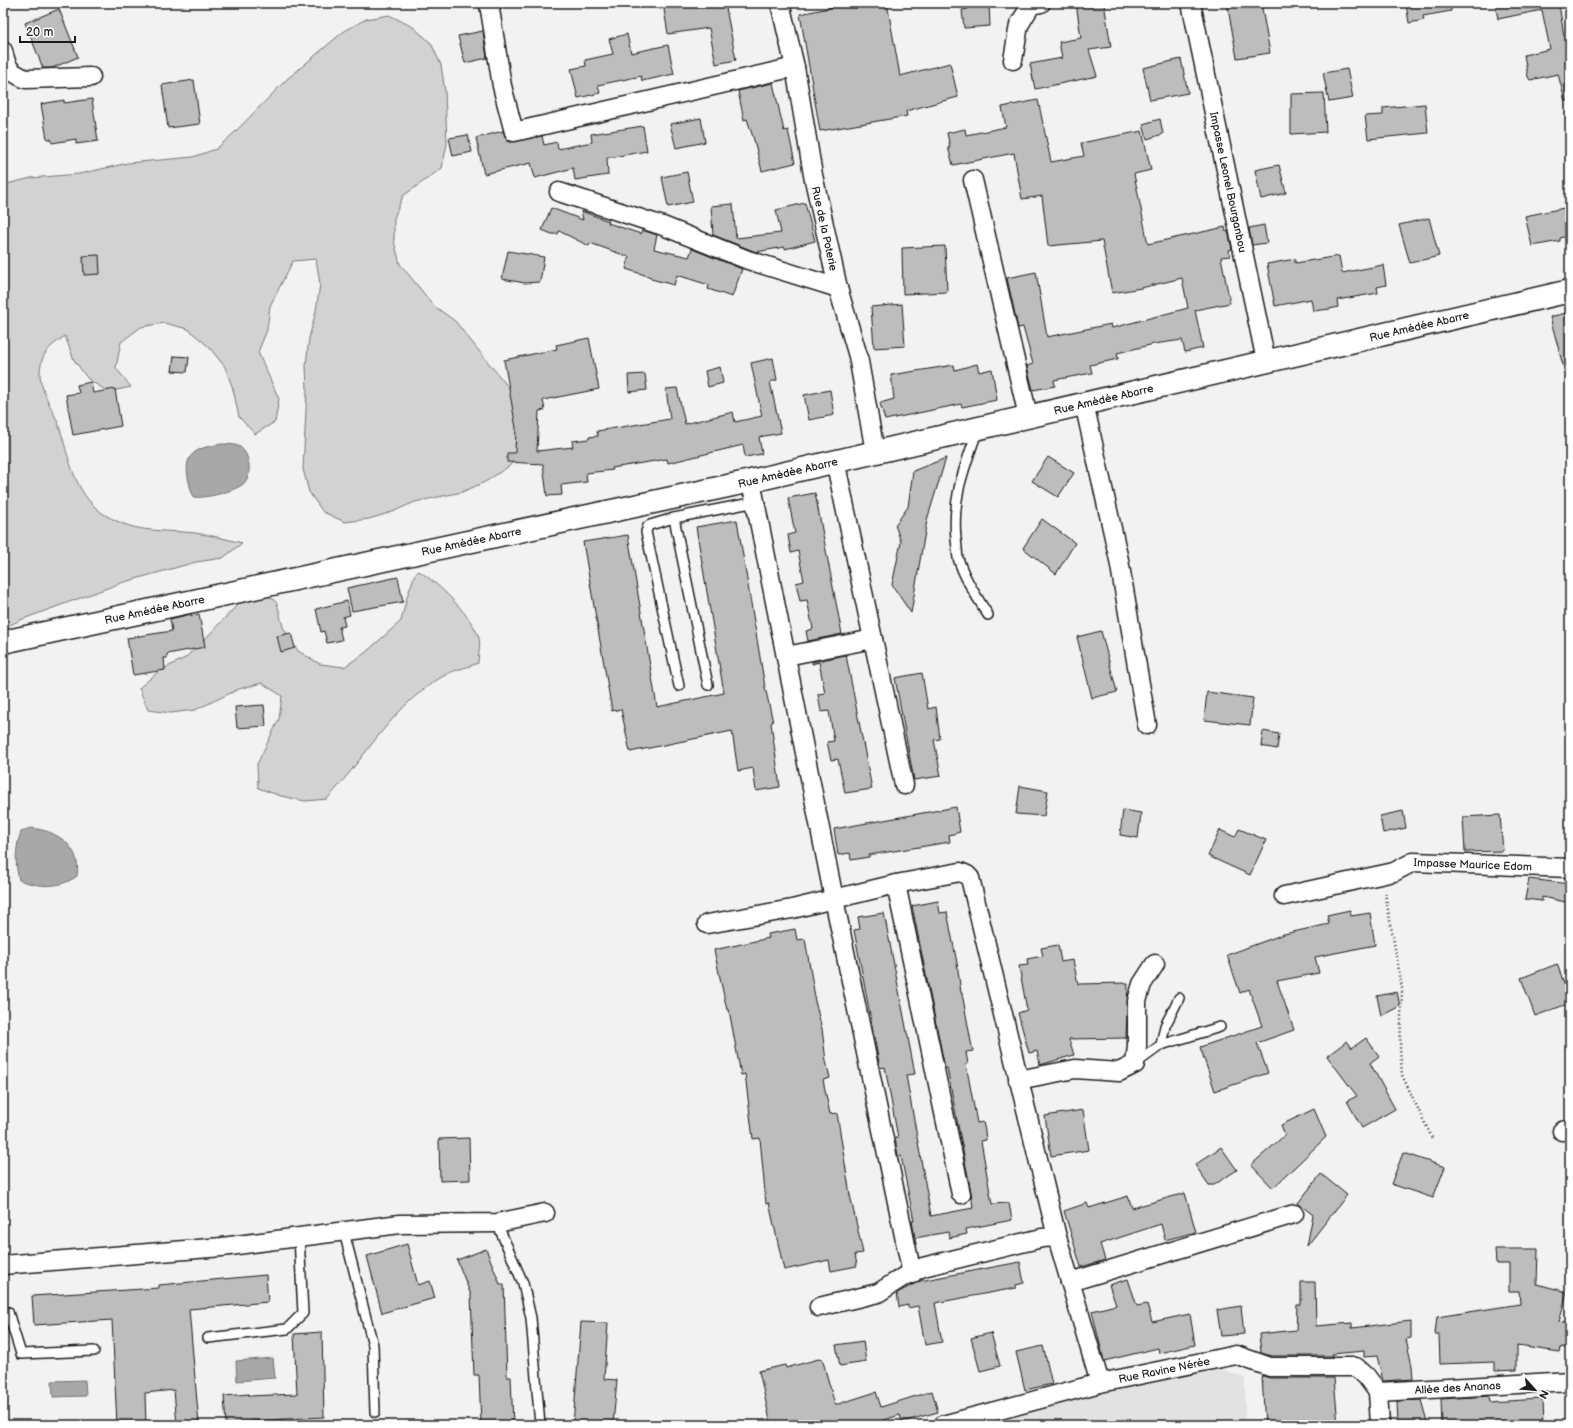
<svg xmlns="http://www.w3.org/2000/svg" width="1573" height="1428" viewBox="0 0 1573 1428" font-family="'Balsamiq Sans',sans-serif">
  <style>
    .built { fill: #e2e2e2 }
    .green { fill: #d2d2d2; stroke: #777 }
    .water { fill: #a8a8a8; stroke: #707070 }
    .building { fill: #bdbdbd; stroke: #1c1c1c }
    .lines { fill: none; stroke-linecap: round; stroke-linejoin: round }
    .lane-casing { stroke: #1c1c1c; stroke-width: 12 }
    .street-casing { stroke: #1c1c1c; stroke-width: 21 }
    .secondary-casing { stroke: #1c1c1c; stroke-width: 25 }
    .path { stroke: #1c1c1c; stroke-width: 2.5; stroke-dasharray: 1 3; stroke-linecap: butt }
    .lane { stroke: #fff; stroke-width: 9 }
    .street { stroke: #fff; stroke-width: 18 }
    .secondary { stroke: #fff; stroke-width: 22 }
    .labels { text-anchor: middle; stroke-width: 4; stroke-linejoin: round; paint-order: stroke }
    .street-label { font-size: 11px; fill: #1c1c1c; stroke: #fff }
  </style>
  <rect width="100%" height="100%" fill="#f2f2f2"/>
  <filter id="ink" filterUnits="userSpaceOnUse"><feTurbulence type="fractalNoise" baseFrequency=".025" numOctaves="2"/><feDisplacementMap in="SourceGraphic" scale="8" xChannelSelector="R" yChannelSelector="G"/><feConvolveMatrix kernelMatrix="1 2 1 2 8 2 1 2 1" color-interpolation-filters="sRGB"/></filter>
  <g filter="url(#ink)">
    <path class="built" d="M1214,1366L1245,1378V1425H975Z"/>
    <g class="green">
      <path d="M389,15L413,27L431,43L441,65L445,91L447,144L442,168L403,196L394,218V241L400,264L434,306L455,321L471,341L521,403L530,447L508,467L485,482L462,492L415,502L392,512L369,519L345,522L323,512L309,492L303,469L307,390L306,365L309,338L316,311L320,284L316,259L293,261L270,306L267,330L258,352L279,399L275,422L255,434L239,417L233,389L225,367L209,347L188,329L164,323L141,327L121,342L116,368L131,387L108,392L88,379L74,360L65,336C50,347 42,351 40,371C39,388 52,408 58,423C68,452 72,486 96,508C101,513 110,518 117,521C141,533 169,530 195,533C211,535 226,539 242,543L223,558L196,562L121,583L23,619L3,628V559L6,537L7,512L3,485V185L31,178L79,174L128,163L193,157L216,149L234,133L286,80L343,32L366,19Z"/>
      <path d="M419,571C439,584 472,616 479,638C481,645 478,656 478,663C469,667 458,669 449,673C394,702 368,755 327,799L305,801L281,796L258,788L257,764L279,719L282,696L262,683L239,689L195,710L171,713L148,710L139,688L159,671L185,658L204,640L239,603L260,587L277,603L283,627L298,651L320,664L344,667L365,653L401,621L407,597L415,574Z"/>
    </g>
    <g class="water">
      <path d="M222,444C228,444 235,444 240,447C250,454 253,476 243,484C235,491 205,499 193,497C183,463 182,449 222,444Z"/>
      <path d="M30,828C57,830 82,847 77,876C60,889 38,887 19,880C15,864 15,848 21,832Z"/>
      <path d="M273,1358L275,1378L237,1381L236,1361Z"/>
      <path d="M85,1380L86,1396L53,1397L52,1381Z"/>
    </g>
    <g class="building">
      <path d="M663,3H725L736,60L716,64L709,28L668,34Z"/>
      <path d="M853,3H887L900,76L950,63L958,97L906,111L907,116L820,131L800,14Z"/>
      <path d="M967,3H989L990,26L964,28L962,10L968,9Z"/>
      <path d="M1076,3H1104L1111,47L1089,50L1097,76L1035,89L1030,64L1062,58L1059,42L1081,38Z"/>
      <path d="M1227,3H1261L1270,53L1237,58Z"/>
      <path d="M1406,3H1451V11L1423,16L1424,20L1409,23Z"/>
      <path d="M1495,3H1542V7L1559,4L1564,36L1570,35V100L1565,101L1558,74L1530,80L1528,77L1524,55L1550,49L1542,10L1498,19Z"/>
      <path d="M59,9L78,57L52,68H43L25,23Z"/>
      <path d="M483,31L487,58L465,63L458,36Z"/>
      <path d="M627,34L631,53L668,45L674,74L642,81L641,76L598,85L600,93L578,98L571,69L586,66L585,60L613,54L609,39Z"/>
      <path d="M1181,59L1188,93L1150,100L1143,68Z"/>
      <path d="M1347,69L1353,98L1329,102L1323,73Z"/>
      <path d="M194,80L200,124L168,128L162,85Z"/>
      <path d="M773,83L784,131L788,130L795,163L762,171L754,140L747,119L744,120L738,91Z"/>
      <path d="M1324,93L1326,132L1291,134V94Z"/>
      <path d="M92,99L98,141L76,144V139L52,143L51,139H47L41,104L64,100V103Z"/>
      <path d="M1038,100L1051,162L1084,156L1081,143L1142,131L1151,170L1134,174L1148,244L1225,227L1226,232L1228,231L1232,249L1229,250L1230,256L1221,257L1230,303L1195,310L1203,348L1185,352L1182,340L1154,344L1117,353L1118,359L1090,365L1092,373L1054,380L1055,386L1033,390L1027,366L1033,364L1023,327L1018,328L1007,278L1036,272L1047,337L1111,324L1112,328L1188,308L1182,278L1141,288L1112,293L1102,241L1048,246L1042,196L1022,199L1014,153L953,165L948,147H950L947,133L965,129L966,135L1006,127L1002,107Z"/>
      <path d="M1425,104L1428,133L1368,139L1365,116L1383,115V108Z"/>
      <path d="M701,118L705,142L676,148L670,124Z"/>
      <path d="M1160,119L1163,134L1147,139L1143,124Z"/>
      <path d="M643,126L647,151L607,158L608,175L575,180L573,168L535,178L531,163L484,174L476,138L503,131L507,141L511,142L542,136L544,145L557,142L558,149L592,142L591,134Z"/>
      <path d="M468,135L472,152L453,156L449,138Z"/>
      <path d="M1279,165L1286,193L1261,199L1255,170Z"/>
      <path d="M687,172L693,202L668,207L662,177Z"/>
      <path d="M805,203L815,241L785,249V247L756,252L713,235L711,206L733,204L736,238L781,233L776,210Z"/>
      <path d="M551,208L583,220L581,211L609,221L608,223L641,234L642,230L657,235L654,249L689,257L692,249L742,269L732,297L708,289L709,285L677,275L674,285L651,279V277L626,269L629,257L590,243L589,246L559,231L558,234H552L542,230Z"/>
      <path d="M1564,208L1569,235L1560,238V241L1532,246L1525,216Z"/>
      <path d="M1429,218L1439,256L1410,263L1399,225Z"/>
      <path d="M1264,225L1267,243L1252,245L1249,228Z"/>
      <path d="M945,246L947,292L903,294L902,248Z"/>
      <path d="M508,251L544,257L540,282L525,283L502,279Z"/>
      <path d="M99,255L100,274L84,275L83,256Z"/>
      <path d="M1339,256L1342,273L1383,265L1386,285L1377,287L1378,293L1337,300L1338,307L1330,309L1313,311L1311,299L1275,306L1267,264L1295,259V263Z"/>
      <path d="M902,304L905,346L874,348L871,307Z"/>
      <path d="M1570,312V373H1565L1550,317Z"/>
      <path d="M589,338L599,389L543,400L545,410L539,411L537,451L573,447L572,441L589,439V437L598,436L597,431L670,419L666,389L677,388L685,424L733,412L735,422L762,416L751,363L773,358L777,380L770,382L781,433L759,437L762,454L745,457L743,445L668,463L667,459L612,468L613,470L586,473L587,482L561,485L562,495L547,496L543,464L507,462V453H515L516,428L504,360L557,349L556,345Z"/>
      <path d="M174,356L189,357L187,372L172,371Z"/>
      <path d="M977,364L979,372L992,369L997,400L962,407L961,404L885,420L880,403L894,399L891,375L954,365L955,370Z"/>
      <path d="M720,367L723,383L708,387L705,371Z"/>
      <path d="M645,374L647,390L629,392L628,375Z"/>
      <path d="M91,382L93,393L115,389L121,426L73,435L66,395L79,393L77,385Z"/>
      <path d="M830,390L834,415L809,420L804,395Z"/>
      <path d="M1048,457L1074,473L1058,497L1032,481Z"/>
      <path d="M946,458L927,520L911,613L892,585L901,542L895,525L908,507L913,471Z"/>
      <path d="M815,493L842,634L808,641L806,631L813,629L807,600L800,601L796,583L804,581L798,551L791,553L788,535L795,533L788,498Z"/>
      <path d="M1042,519L1075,543L1056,574L1023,548Z"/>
      <path d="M737,520L765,687L773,722L771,723L780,787L756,791L753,768L738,771L732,731L630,752L621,709L612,711L583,542L628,535L657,707L724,693L696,527Z"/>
      <path d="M398,577L403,602L352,611L347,588Z"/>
      <path d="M347,601L350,615L343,617L345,626L339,627L342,640L327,643L324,631L321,632L316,609Z"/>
      <path d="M191,614V616L199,614L205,647L167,654V658H164L165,670L133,675L127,638L172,631L170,619Z"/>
      <path d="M1101,631L1117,692L1092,698L1077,637Z"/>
      <path d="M291,633L295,648L281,652L277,636Z"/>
      <path d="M846,655L872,789L845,793L838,759L831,760L827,742L834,741L829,711L821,712L818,694L825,693L819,662L812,664V662Z"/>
      <path d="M922,673L928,709L936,707L940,739L934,740L941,776L914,780L895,678Z"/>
      <path d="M1207,692L1253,698L1250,725L1204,720Z"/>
      <path d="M264,705L266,726L237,728L235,707Z"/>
      <path d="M1263,731L1279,734L1277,749L1261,746Z"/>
      <path d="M1020,786L1048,791L1044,816L1016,814Z"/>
      <path d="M956,807L960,832L949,835L950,842L869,855V857L851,860L850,853L838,855L834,829Z"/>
      <path d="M1123,810L1141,813L1138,838L1120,835Z"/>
      <path d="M1403,811L1406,828L1383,833L1380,816Z"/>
      <path d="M1500,815L1503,851L1465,852L1463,817Z"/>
      <path d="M1239,829L1266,840L1250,875L1208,856L1220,830L1235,837Z"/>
      <path d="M1529,879L1570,884V903L1542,897V901L1525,899Z"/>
      <path d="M938,901L940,913L947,912L957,963L961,993H962L971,1042L973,1051L966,1052L968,1064H966L977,1123L983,1122L985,1131L986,1140L981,1141L992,1204L1009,1203L1012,1220L966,1229L967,1234L949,1238L948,1232L915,1238L912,1221H914L901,1156H898L895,1138H898L885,1067L880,1068L854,930L860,929L858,917L884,913L915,1074L906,1075L931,1216L973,1208L971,1192L947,1068H945L912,906Z"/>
      <path d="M1350,910L1351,916L1370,913L1375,945L1315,957L1319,973L1277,981L1294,1030L1257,1043L1268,1073L1215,1091L1200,1047L1262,1026L1249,989L1240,993L1227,955L1284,934L1329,924L1327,915Z"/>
      <path d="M795,929L797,940L805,939L815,997H814L822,1029L826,1061L830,1078L823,1080L830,1114L837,1113L850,1195L863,1253L855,1254L857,1266L831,1271L829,1260L784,1270L769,1203L766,1204L760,1138L753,1139L745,1074L741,1075L729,1010H727L714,950L769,938L768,934Z"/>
      <path d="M1058,945L1061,962L1073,960L1078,984L1128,983L1126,1038L1069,1039L1074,1055L1040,1065L1037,1051L1029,1053L1018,1013L1027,1010L1019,966L1028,965L1027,959L1043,956L1041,948Z"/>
      <path d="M1557,964L1570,999V1003L1535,1016L1521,978Z"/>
      <path d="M1397,992L1400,1006L1381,1016L1377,996Z"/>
      <path d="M1366,1038L1379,1056L1370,1063L1395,1109L1362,1128L1347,1101L1357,1096L1327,1056L1347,1041L1352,1048Z"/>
      <path d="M1314,1109L1326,1137L1273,1188L1251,1165L1285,1135L1281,1125Z"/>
      <path d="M1083,1110L1089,1150L1051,1156L1045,1116Z"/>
      <path d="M469,1138L470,1180L440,1181L439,1139Z"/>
      <path d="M1221,1147L1237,1170L1214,1185H1209L1195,1165Z"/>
      <path d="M1403,1153L1445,1167L1433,1198L1391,1184Z"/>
      <path d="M1321,1174L1347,1195L1307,1246L1313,1215L1298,1203Z"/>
      <path d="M1185,1193L1196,1232L1165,1240L1161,1224L1100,1244L1105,1260L1081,1267L1064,1211L1087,1203L1089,1208L1128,1196L1132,1208Z"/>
      <path d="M407,1244L418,1285L430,1281L435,1298L382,1313L367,1256Z"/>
      <path d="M486,1249L500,1284H504L507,1377H511L513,1425H481L479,1375H474L471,1295L457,1260Z"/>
      <path d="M1495,1249H1538L1537,1284L1567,1292L1559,1322L1570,1324V1349L1561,1347L1560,1352L1517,1346V1370L1495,1371V1362L1440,1364L1439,1334H1435L1437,1317L1520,1304L1519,1291H1509V1264H1496Z"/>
      <path d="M1020,1262L1024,1283L1016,1285V1288L935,1303L942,1342L925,1345L918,1306L908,1308V1305L899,1307L897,1293L920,1281Z"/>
      <path d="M266,1275L268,1302L189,1309L199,1425H177L174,1390L145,1393L146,1425H117L112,1320L34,1325L32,1296L159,1288V1285Z"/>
      <path d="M1128,1279L1137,1306L1147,1304L1152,1322L1190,1314L1195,1345L1159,1353L1158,1348L1104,1361L1092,1311L1116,1305L1109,1285Z"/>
      <path d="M1301,1282H1315L1316,1326L1352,1323V1328L1411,1321V1338L1406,1339L1412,1366L1413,1379L1383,1381L1377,1356L1364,1357V1351L1332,1354L1333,1356H1272L1261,1353L1259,1334L1296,1330L1297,1305H1301Z"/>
      <path d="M1241,1306L1244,1334L1221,1336L1217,1310Z"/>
      <path d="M581,1322L608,1323L604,1379L617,1380L613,1425H573Z"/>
      <path d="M322,1332L324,1417L251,1421V1425H226L224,1396L249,1394V1396L297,1394L294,1334Z"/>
      <path d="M991,1333L1000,1366L980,1371L971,1338Z"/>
      <path d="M863,1341L866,1362L840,1366L836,1345Z"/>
      <path d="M1043,1346L1052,1384L1025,1390L1016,1352Z"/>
      <path d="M822,1358L835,1405L876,1392L881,1407L932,1391L938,1412L902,1422L900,1415L868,1425H771L759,1371L785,1365L786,1368Z"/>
      <path d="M1263,1376L1270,1378H1334L1338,1425H1265L1262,1377Z"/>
      <path d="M1489,1396L1490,1402L1542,1399L1543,1425H1442L1441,1399Z"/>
      <path d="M1421,1400L1428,1425H1398L1397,1401Z"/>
    </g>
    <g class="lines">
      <defs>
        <g id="lane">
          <path d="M978,429C964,469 952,497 956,539C957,545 957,552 958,558C964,578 977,597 988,615"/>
          <path d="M674,518L650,525L648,526L646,532L679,686"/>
          <path d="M708,685L674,518L756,502"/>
          <path d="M1161,1045L1165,1026L1179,998"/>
          <path d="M1135,1064L1161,1045L1220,1027"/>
          <path d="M497,1223L523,1283L531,1318L540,1425"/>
          <path d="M344,1232L373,1345L375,1412"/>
          <path d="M3,1312H8L21,1354L94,1351"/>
          <path d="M208,1338L287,1329L303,1313L299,1237"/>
        </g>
        <g id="street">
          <path d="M493,3L489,5L491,16L502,86L514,132L795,67"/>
          <path id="s1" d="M780,3L795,67L813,175L838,288L858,356L875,452"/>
          <path id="s2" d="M1191,3L1266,361"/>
          <path d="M3,51C7,68 9,72 26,79L91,77"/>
          <path d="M1013,60L1019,25L1031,5L1041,3"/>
          <path d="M973,180L1028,416"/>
          <path d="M559,192L663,226L748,260L838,288"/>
          <path d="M1084,403L1119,560L1147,725"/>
          <path d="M835,460L904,785"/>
          <path d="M751,481L834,899L896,884L960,872L967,875L970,878L1057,1237L1100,1383"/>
          <path d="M786,656L873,639"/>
          <path d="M896,884L961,1194"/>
          <path id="s3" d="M1284,896L1394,872L1413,862L1570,868"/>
          <path d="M707,924L792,909L834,899L912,1274"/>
          <path d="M1018,1080L1075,1069L1119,1072L1135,1064L1137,1046V1001L1142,984L1155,964"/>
          <path d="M1562,1131L1570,1129"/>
          <path d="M3,1265L222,1247L400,1224L497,1223L545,1213"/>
          <path d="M1070,1282L1294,1214"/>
          <path d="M819,1307L878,1293L903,1277L923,1267L1042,1238L1057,1237"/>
          <path id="s4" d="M943,1425L1100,1383L1236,1355L1270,1367H1356L1366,1376L1378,1392"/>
          <path id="s5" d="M1380,1425L1378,1392L1570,1381"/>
        </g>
        <g id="secondary">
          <path id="s6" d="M3,642L751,481L1570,291"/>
        </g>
      </defs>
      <use href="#lane" class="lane-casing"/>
      <use href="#street" class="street-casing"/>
      <use href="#secondary" class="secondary-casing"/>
      <path class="path" d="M1385,893L1402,987L1400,1049L1402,1075L1432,1138"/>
      <use href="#lane" class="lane"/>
      <use href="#street" class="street"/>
      <use href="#secondary" class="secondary"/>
    </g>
  </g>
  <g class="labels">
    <g class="street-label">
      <text dy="4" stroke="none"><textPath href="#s2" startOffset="183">Impasse Leonel Bourganbou</textPath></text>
      <text dy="4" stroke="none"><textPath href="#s1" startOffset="230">Rue de la Poterie</textPath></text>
      <text dy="4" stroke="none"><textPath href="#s6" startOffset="1451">Rue Amédée Abarre</textPath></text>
      <text dy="4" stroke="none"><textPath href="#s6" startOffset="1127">Rue Amédée Abarre</textPath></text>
      <text dy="4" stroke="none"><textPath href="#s6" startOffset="803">Rue Amédée Abarre</textPath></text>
      <text dy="4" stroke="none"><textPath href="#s6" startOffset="479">Rue Amédée Abarre</textPath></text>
      <text dy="4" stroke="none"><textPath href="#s6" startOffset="155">Rue Amédée Abarre</textPath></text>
      <text dy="4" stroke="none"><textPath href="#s3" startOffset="194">Impasse Maurice Edom</textPath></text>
      <text dy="4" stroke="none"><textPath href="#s4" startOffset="228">Rue Ravine Nérée</textPath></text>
      <text dy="4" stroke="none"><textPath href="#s5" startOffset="113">Allée des Ananas</textPath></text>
    </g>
  </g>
  <rect width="1573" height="1428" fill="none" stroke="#fff" stroke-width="16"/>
  <rect x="8" y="8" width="1557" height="1412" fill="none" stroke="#1c1c1c" stroke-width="1.5" filter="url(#ink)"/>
  <g transform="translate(1535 1390) rotate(117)" stroke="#ffffff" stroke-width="3" paint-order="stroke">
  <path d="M0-3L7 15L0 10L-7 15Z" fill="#1c1c1c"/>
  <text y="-6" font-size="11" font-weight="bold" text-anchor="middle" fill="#1c1c1c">N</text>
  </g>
  <path d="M20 36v6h55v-6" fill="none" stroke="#1c1c1c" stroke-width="2"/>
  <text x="26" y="36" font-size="12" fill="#1c1c1c" stroke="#ffffff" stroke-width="3" paint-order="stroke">20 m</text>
</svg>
